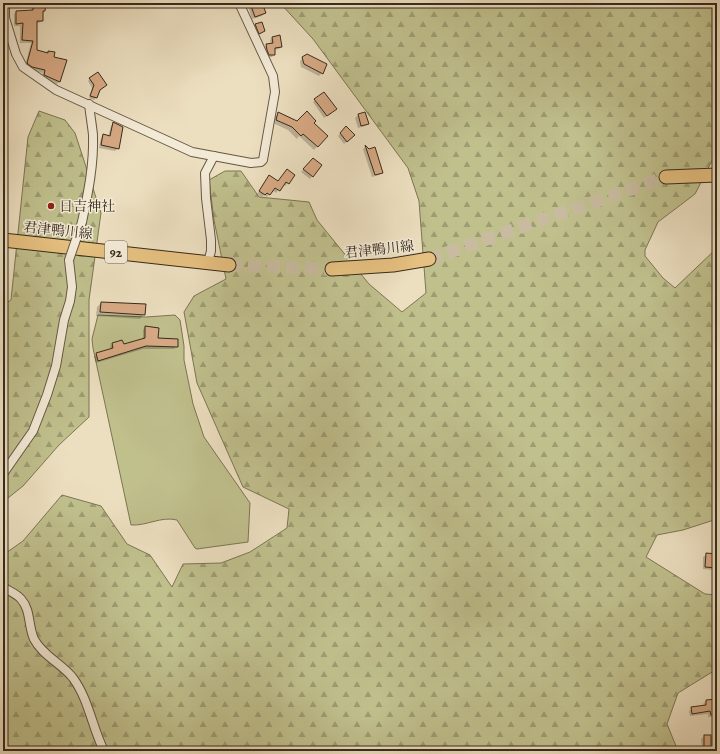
<svg xmlns="http://www.w3.org/2000/svg" width="720" height="754" viewBox="0 0 720 754" font-family="Alegreya,'Noto Serif JP',serif">
  <style>
    .grass { fill: #c0c08d; stroke: #7c7554 }
    .forest { fill: url(#forest-firs); stroke: #7c7554 }
    .shadow { fill: #0003 }
    .building { fill: #d8aa85; stroke: #372a1c }
    .lines { fill: none; stroke-linecap: round; stroke-linejoin: round }
    .primary-tunnel { stroke: #c8bb9f; stroke-width: 13; stroke-dasharray: 13 6; stroke-linecap: butt }
    .minor-casing { stroke: #645745; stroke-width: 10 }
    .primary-casing { stroke: #372a1c; stroke-width: 15 }
    .minor { stroke: #f3ead6; stroke-width: 8 }
    .primary { stroke: #e6c080; stroke-width: 13 }
    .minor-bridge-casing { stroke: #645745; stroke-width: 10; stroke-linecap: butt }
    .minor-bridge { stroke: #f3ead6; stroke-width: 8 }
    .poi-dot { fill: #8f2418; stroke: #f3ead6; stroke-width: 1.5 }
    .labels { text-anchor: middle; stroke-width: 3; stroke-linejoin: round; paint-order: stroke }
    .shield { fill: #f3ead6; stroke: #6f6454; stroke-width: 1 }
    .shield-label { font-size: 13px; font-weight: bold; fill: #372a1c }
    .poi-label { font-size: 14px; fill: #372a1c; stroke: #f3ead6; text-anchor: start }
    .street-label { font-size: 14px; fill: #372a1c; stroke: #f3ead6 }
  </style>
  <defs>
    <pattern id="forest-firs" width="22" height="20" patternUnits="userSpaceOnUse"><rect width="22" height="20" fill="#c0c08d"/><path d="M5 1l3.5 6h-7zM16 11l3.5 6h-7z" fill="#9d9c72"/></pattern>
  </defs>
  <rect width="100%" height="100%" fill="#ecdfc0"/>
  <filter id="stains"><feTurbulence type="fractalNoise" baseFrequency=".005" numOctaves="4"/><feColorMatrix values="0 0 0 0 .2 0 0 0 0 .09 0 0 0 0 .02 0 0 0 .5 -.17"/></filter>
  <radialGradient id="worn" r=".72"><stop offset=".6" stop-color="#630" stop-opacity="0"/><stop offset="1" stop-color="#630" stop-opacity=".3"/></radialGradient>
  <path class="grass" d="M98,315L146,317L175,315L180,320L184,346V360L193,404L204,437L250,503L248,542L197,549L195,548L177,520C161,516 147,526 131,525L93,348L92,339Z"/>
  <g class="forest">
    <path d="M280,3H717V151L695,194L658,222L645,250V256L663,278L675,288L717,248V519L683,530L657,535L646,557L705,594L717,595V669L678,693L667,724L678,751H3V555L23,541L62,495L101,506L127,544L150,555L172,587L183,564L221,563L250,552L287,528L289,509L243,487L197,383L184,312L194,296L226,279L214,220L209,180L225,171H241L259,197L309,202L317,220L369,284L402,312L426,293L419,201L408,168L313,39Z"/>
    <path d="M39,111L65,120L75,133L101,213L89,300V417L59,445L23,486L3,502V305L11,300L28,137Z"/>
  </g>
  <g class="shadow">
    <path d="M33,3H45L44,11L42,13V21L39,23H36V51L47,54L49,52L52,58L60,81L57,84L42,78L43,73L29,69L25,66L31,43H20V26H14V14L16,12L31,11Z"/>
    <path d="M253,3H261L265,13L262,16L252,19L248,6Z"/>
    <path d="M255,25L264,31L257,36L253,28Z"/>
    <path d="M272,38L281,47L279,49L274,50V55L272,57H267L265,47L267,44H271L270,40Z"/>
    <path d="M303,58L322,73L319,76L301,67L300,61Z"/>
    <path d="M90,79L99,90L96,98L94,100L89,98L92,88L88,81Z"/>
    <path d="M315,100L333,112L324,118L313,102Z"/>
    <path d="M365,113L368,124L365,126L358,128L355,118L358,115Z"/>
    <path d="M278,114L297,122L313,123L327,136L314,150L299,136L297,139L288,130L273,123L275,117Z"/>
    <path d="M114,123L118,148L115,151L99,148L101,138L103,136L108,137L111,126Z"/>
    <path d="M346,127L354,135L344,144L338,136Z"/>
    <path d="M365,147L382,172L379,175L372,177L363,149Z"/>
    <path d="M310,162L312,176L310,179L301,172Z"/>
    <path d="M284,173L288,183L285,186L283,184L276,193L272,190L267,197L264,195L262,197L257,194L267,179L278,182Z"/>
    <path d="M101,303L144,314L140,319L96,316L97,307Z"/>
    <path d="M145,327L157,339L177,346L174,349H143L96,363L94,357L96,354L111,350L110,346L112,344L123,346L143,340V330Z"/>
    <path d="M717,543V572H714V570L703,569V557L706,555H714Z"/>
    <path d="M717,700V751H698L702,750L701,739L704,736H714L712,717H708V714L690,716L689,711L692,708L704,706L703,704L706,701Z"/>
  </g>
  <g class="building">
    <path d="M34,3H46L45,11H43V21H37V50L48,53V51L55,52L54,57L67,60L60,82L44,75L45,70L32,67L27,63L33,41L22,40L23,23L16,24V11L33,10Z"/>
    <path d="M250,3H262L266,13L255,17Z"/>
    <path d="M262,22L265,31L259,34L255,24Z"/>
    <path d="M280,35L282,47L275,48V55H269L267,50L266,44L273,43L272,37Z"/>
    <path d="M307,54L327,64L323,74L304,64L302,57Z"/>
    <path d="M98,72L107,85L100,90L97,98L90,96L94,85L89,78Z"/>
    <path d="M324,92L337,109L327,116L314,99Z"/>
    <path d="M307,111L316,121L314,123L328,136L318,147L303,134L301,136L292,127L276,120L278,112L297,121Z"/>
    <path d="M365,112L369,124L361,126L358,114Z"/>
    <path d="M113,122L123,127L119,149L101,145L103,134L110,136Z"/>
    <path d="M346,126L355,135L347,142L340,133Z"/>
    <path d="M365,145L369,149L375,147L383,173L375,175Z"/>
    <path d="M313,158L322,165L313,177L303,169Z"/>
    <path d="M287,169L295,175L289,184L286,182L280,191L275,188L270,195L267,193L265,195L259,191L269,175L278,181Z"/>
    <path d="M101,302L146,304L145,315L100,312Z"/>
    <path d="M145,326L159,328L158,338L178,339V347L146,346L98,361L96,353L113,348L112,343L122,340L124,344L145,338Z"/>
    <path d="M706,553L717,554V568L705,567Z"/>
    <path d="M717,699V714L711,715L710,711L692,714L691,707L706,705V700Z"/>
    <rect x="704" y="735" width="7" height="16"/>
  </g>
  <g class="lines">
    <g class="primary-tunnel">
      <path d="M429,259L666,177"/>
      <path d="M229,265L332,269"/>
    </g>
    <defs>
      <g id="minor">
        <path d="M5,3V18L16,54L23,67L56,90L192,152L251,163L261,162L263,160L275,92L273,76L239,3"/>
        <path d="M82,222C88,193 94,165 93,135C92,125 90,114 89,104"/>
        <path d="M208,262L211,251V240L206,198L205,173L214,156"/>
        <path d="M3,474L33,431L47,395L56,366L64,320L70,301L72,287L69,260"/>
        <path d="M3,587C9,591 17,594 21,599C31,610 28,626 34,639C42,655 62,664 73,678C89,700 92,727 104,751"/>
      </g>
      <g id="primary">
        <path d="M666,177L717,175"/>
        <path d="M3,240L229,265"/>
        <path d="M332,269L393,265L429,259"/>
      </g>
    </defs>
    <use href="#minor" class="minor-casing"/>
    <use href="#primary" class="primary-casing"/>
    <use href="#minor" class="minor"/>
    <use href="#primary" class="primary"/>
    <defs>
      <path id="minor-bridge" d="M69,260L82,222"/>
    </defs>
    <use href="#minor-bridge" class="minor-bridge-casing"/>
    <use href="#minor-bridge" class="minor-bridge"/>
  </g>
  <circle class="poi-dot" cx="51" cy="206" r="4"/>
  <g class="labels">
    <rect class="shield" x="105" y="241" width="22" height="22" rx="3"/>
    <g class="shield-label">
      <text x="116" y="257">92</text>
    </g>
    <g class="poi-label">
      <text x="59" y="211">日吉神社</text>
    </g>
    <g class="street-label">
      <text transform="translate(58 230) rotate(6)" y="5">君津鴨川線</text>
      <text transform="translate(379 249) rotate(-6)" y="5">君津鴨川線</text>
    </g>
  </g>
  <rect width="720" height="754" fill="none" stroke="#ecdfc0" stroke-width="16"/>
  <rect x="4" y="4" width="712" height="746" fill="none" stroke="#372a1c" stroke-width="2"/>
  <rect x="8" y="8" width="704" height="738" fill="none" stroke="#372a1c"/>
  <rect width="100%" height="100%" filter="url(#stains)"/>
  <rect width="100%" height="100%" fill="url(#worn)"/>
</svg>
